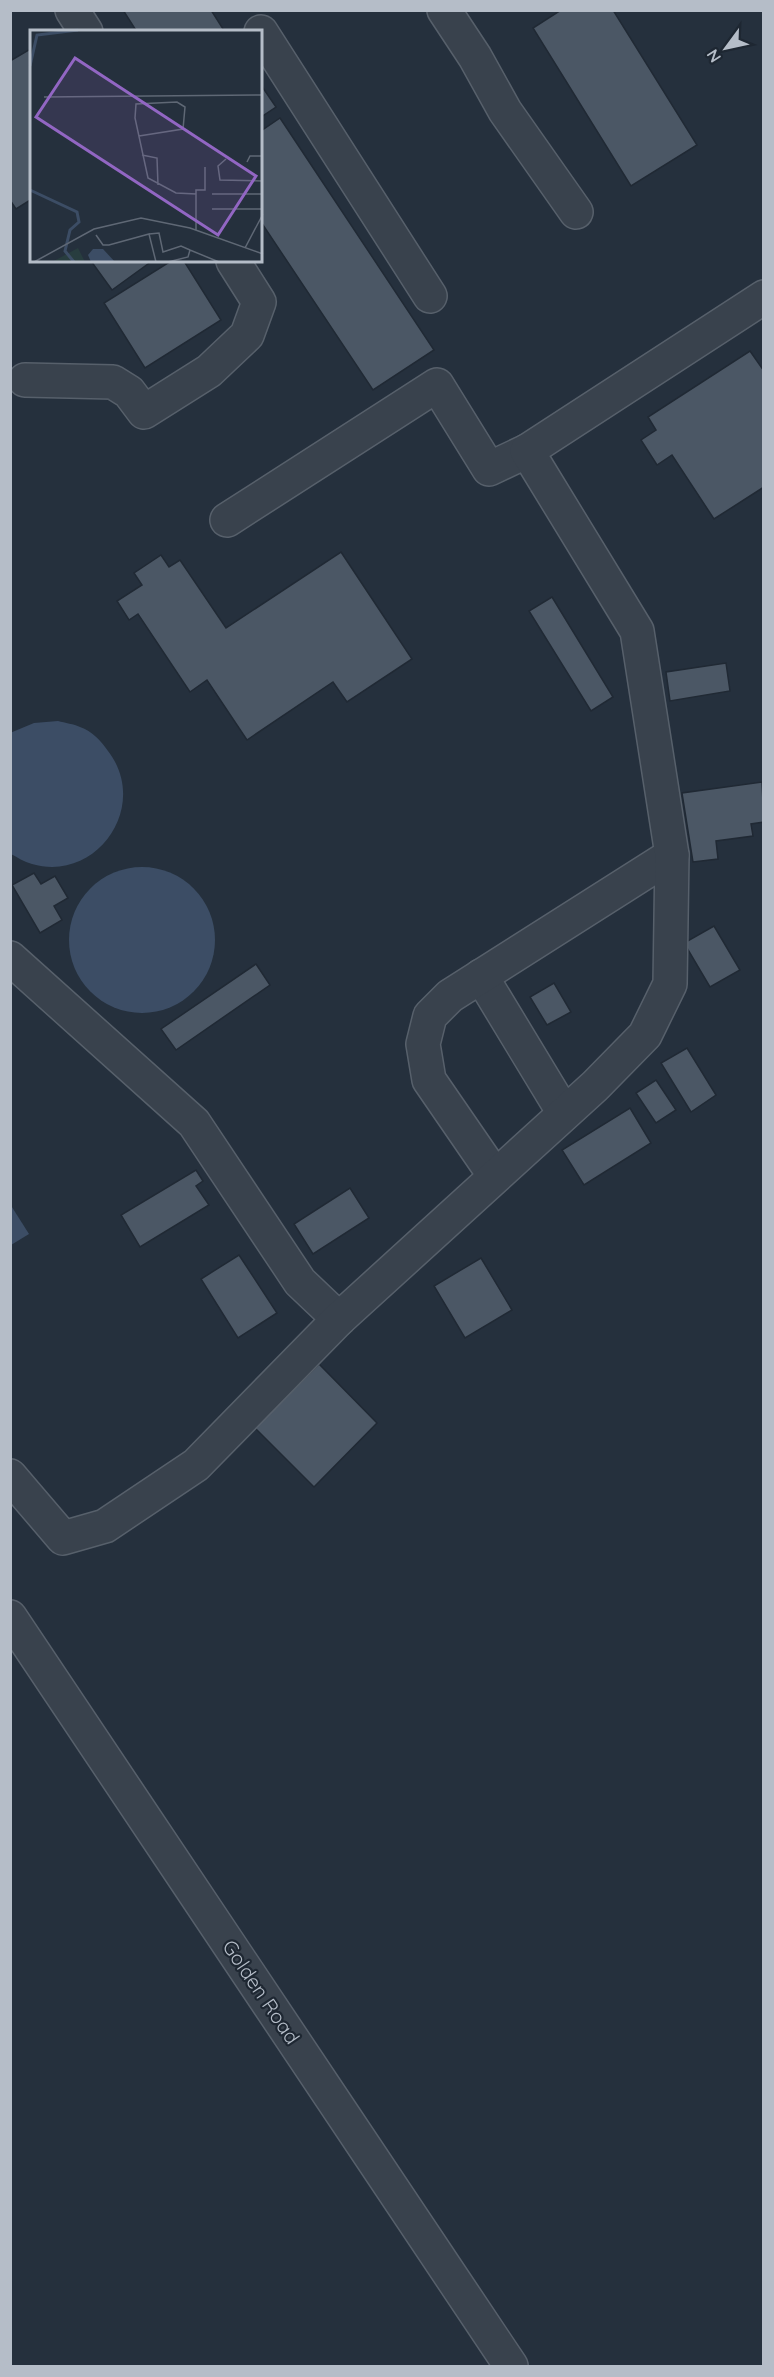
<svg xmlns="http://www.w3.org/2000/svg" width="774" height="2377" viewBox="0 0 774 2377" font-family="Quicksand,sans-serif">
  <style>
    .water { fill: #3c4d65 }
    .building { fill: #4b5765; stroke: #202934; stroke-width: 1.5 }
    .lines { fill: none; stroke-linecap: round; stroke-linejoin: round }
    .minor-casing { stroke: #57606b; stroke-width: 36 }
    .minor { stroke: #39424d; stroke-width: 33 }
    .labels { text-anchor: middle; stroke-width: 4.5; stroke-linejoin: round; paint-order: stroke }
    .street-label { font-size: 20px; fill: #b5bdc8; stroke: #1e2732 }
    .inset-river { fill: none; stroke: #3c4d65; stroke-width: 3 }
    .inset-road { fill: none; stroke: #5f6875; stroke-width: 1.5 }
    .view { fill: #9266c3; fill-opacity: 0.15; stroke: #9266c3; stroke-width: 3 }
    .inset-edge { fill: none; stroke: #b5bdc8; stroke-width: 3 }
  </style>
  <rect width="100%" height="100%" fill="#25303d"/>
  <g class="water">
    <path d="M58,721C65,723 74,724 80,727C92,731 101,741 108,751C150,805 98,883 32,864C24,862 17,857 11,854L10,733L34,723Z"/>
    <circle cx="142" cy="940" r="73"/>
    <path d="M10,1204L29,1234L11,1245H10Z"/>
  </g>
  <g class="building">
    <path d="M123,10H211L225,32H137Z"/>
    <path d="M561,10H613L697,145L631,186L533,28Z"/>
    <path d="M32,48V199L16,209L10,200V61Z"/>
    <path d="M261,85L276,107L261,117Z"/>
    <path d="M280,118L434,350L373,390L261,222V131Z"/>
    <path d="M91,261H152L112,290Z"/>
    <path d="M171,261H184L221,320L145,368L104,303Z"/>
    <path d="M750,351L764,371V487L714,519L672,455L657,465L641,440L656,430L648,417Z"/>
    <path d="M341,552L412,659L347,702L333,682L247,740L207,680L190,692L138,614L129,620L117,601L142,585L134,573L161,555L169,567L180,560L226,628Z"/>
    <path d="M552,597L613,697L591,711L529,611Z"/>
    <path d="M726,663L730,691L670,701L666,672Z"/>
    <path d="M762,782L764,822L751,824L753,836L716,841L718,859L693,862L682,793Z"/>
    <path d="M34,873L41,884L55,876L68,898L54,906L62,920L40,933L12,885Z"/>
    <path d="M714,926L740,970L710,987L684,943Z"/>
    <path d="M256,964L270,985L176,1050L161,1029Z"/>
    <path d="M554,983L571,1012L547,1025L530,997Z"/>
    <path d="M687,1048L716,1095L691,1112L661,1063Z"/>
    <path d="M656,1080L676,1110L656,1123L636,1093Z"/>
    <path d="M630,1108L651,1143L584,1185L562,1150Z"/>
    <path d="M196,1170L203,1181L196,1186L209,1205L140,1247L121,1215Z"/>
    <path d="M350,1188L369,1218L313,1254L294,1224Z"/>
    <path d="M239,1255L277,1313L238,1338L201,1279Z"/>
    <path d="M481,1258L512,1310L465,1338L434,1286Z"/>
    <path d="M319,1364L377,1423L314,1487L255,1428Z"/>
  </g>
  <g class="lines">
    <defs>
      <g id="minor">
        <path d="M72,10L86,32"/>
        <path d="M444,10L475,57L505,111L576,212"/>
        <path d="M261,32L430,296"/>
        <path d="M25,380L113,382L129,392L144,412L209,371L247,335L259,302L233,261"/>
        <path d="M227,520L437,385L489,469L527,451"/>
        <path d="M10,958L194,1123L300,1282L339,1319"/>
        <path d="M481,976L564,1113"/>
        <path d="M495,1176L429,1080L423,1044L430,1016L450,996L672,855"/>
        <path d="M10,1476L63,1538L105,1526L196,1465L339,1319L595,1086L645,1035L670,984L672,855L637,631L527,451L764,297"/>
        <path d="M10,1617L511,2366"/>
      </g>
    </defs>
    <use href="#minor" class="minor-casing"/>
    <use href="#minor" class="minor"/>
  </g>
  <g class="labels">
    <g class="street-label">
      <text transform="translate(261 1992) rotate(56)" y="7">Golden Road</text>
    </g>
  </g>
  <g transform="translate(30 30)">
    <rect width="232" height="232" fill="#25303d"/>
    <path d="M48,218L55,232H22Z" fill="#283d3f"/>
    <path d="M63,219H73L85,232H61L58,225Z" fill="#3c4d65"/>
    <path class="inset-river" d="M0,36L7,5L48,0M0,160L47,182L49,192L40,200L35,221L44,232"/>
    <path class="inset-road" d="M14,67L233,65M109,106L153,99L155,77L147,72L106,74L105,88L118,148L146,163L166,164V200M112,125L127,128L128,155M196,129L188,136L190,150L233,151M217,132L220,126H233M166,164V160H175V137M182,164H233M182,179H233M119,204L129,203L133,222L151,216L160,220M66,205L73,215H79L119,204L126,232M215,218L233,184M4,232L64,199L111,188L160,198L233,224M138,232L158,227L160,220L189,232"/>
    <path class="view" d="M45,28L226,146L188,205L6,87Z"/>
    <rect width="232" height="232" class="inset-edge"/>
  </g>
  <rect width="774" height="2377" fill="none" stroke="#b5bdc8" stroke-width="24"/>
  <g transform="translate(726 48) rotate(237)" stroke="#1e2732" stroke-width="4.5" paint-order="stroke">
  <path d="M0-4.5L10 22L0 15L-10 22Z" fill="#b5bdc8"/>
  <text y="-9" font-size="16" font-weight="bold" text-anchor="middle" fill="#b5bdc8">N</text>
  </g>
</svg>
